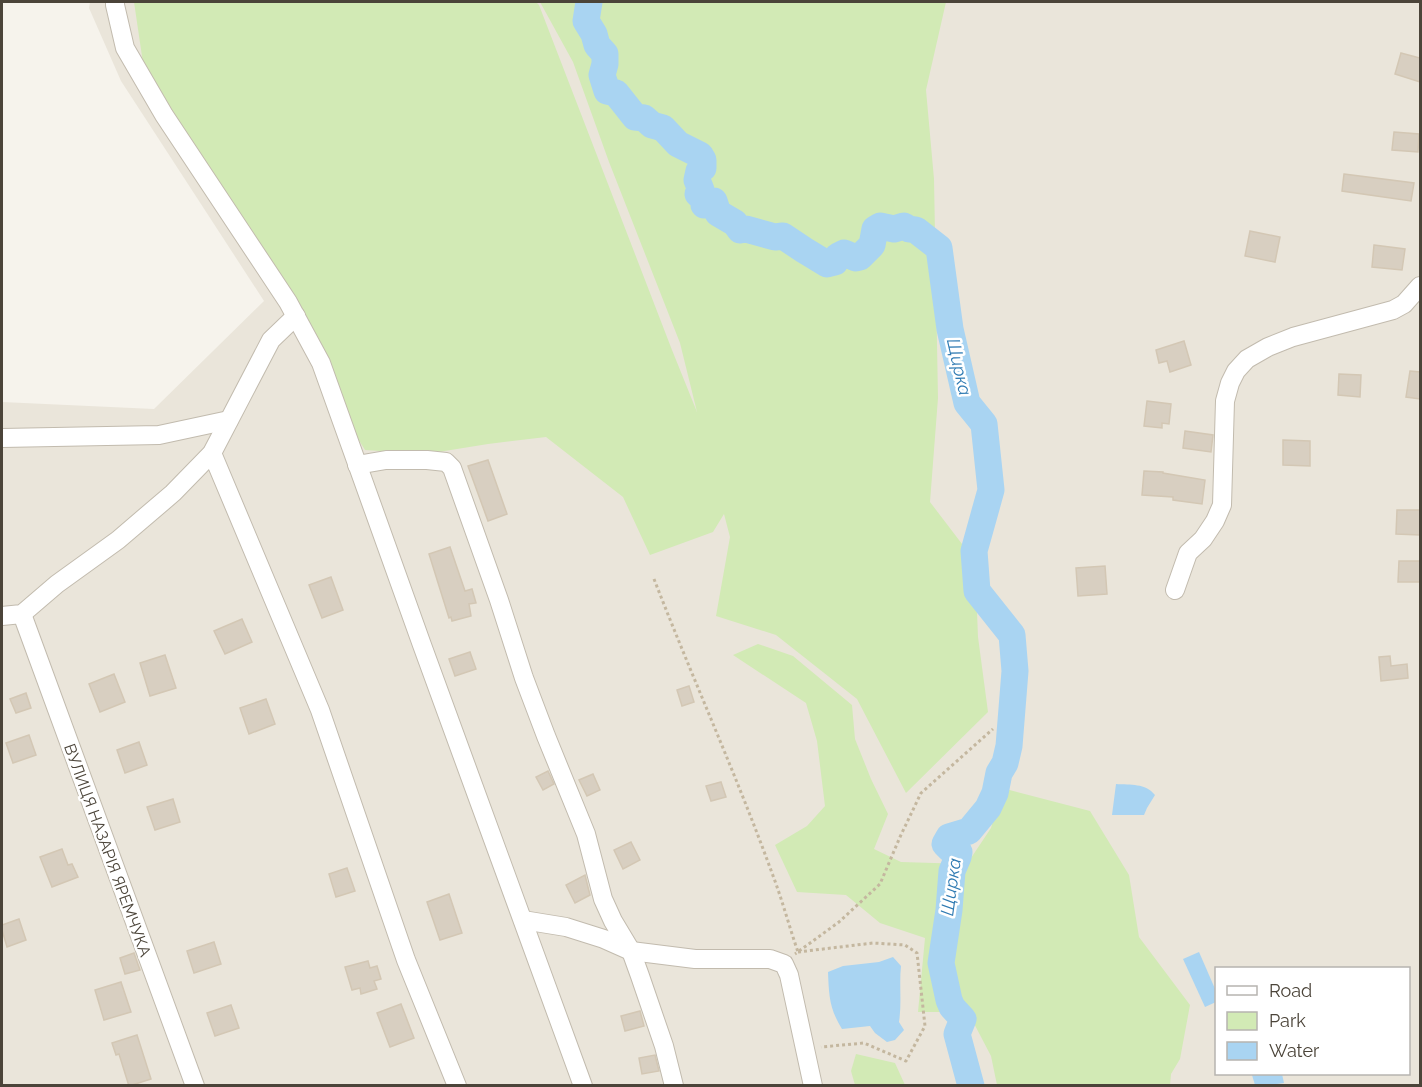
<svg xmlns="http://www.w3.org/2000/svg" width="1422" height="1087" viewBox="0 0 1422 1087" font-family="Raleway,sans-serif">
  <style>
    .residential { fill: #eae5da; fill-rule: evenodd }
    .green { fill: #d2eab5 }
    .water { fill: #a9d4f2 }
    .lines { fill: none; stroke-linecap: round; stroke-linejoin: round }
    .river { stroke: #a9d4f2; stroke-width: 27 }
    .building { fill: #d8cfc1; stroke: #d3c7b4; stroke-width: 1.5 }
    .minor-casing { stroke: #c2bbae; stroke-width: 20 }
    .path { stroke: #c4b79f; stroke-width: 3; stroke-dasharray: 3 3; stroke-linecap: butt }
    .minor { stroke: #fff; stroke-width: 18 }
    .labels { text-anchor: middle; stroke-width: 5; stroke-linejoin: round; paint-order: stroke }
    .street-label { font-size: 16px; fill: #4b4439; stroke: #fff }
    .water-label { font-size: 18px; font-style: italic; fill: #2e7ab2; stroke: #fff }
  </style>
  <rect width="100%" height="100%" fill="#f6f3ec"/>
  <path class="residential" d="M90,2H1420V1085L2,1086V402L154,409L264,301L121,81L89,8ZM1216,968H1408V1074H1216Z"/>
  <g class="green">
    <path d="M134,2H536L539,5L672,350L697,412L680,343L609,162L573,62L540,2H946L926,90L934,179L938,398L930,502L975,561L978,637L988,712L906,793L857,699L776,635L716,616L730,537L724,514L713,532L650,555L623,497L546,437L488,444L426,454L365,450L355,434L334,377L286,282L217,181L175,125L143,63Z"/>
    <path d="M758,644L793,656L852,705L855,739L871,779L888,814L874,849L901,862L967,864L991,828L1002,788L1090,811L1129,875L1139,937L1190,1005L1180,1059L1171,1074L1170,1085H997L991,1056L968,1012H918L925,938L880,923L846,895L797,892L775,845L807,826L825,806L817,741L806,703L733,655Z"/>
    <path d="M856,1054L895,1063L905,1085H855L851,1071Z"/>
  </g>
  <g class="water">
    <path d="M1116,784C1131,785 1145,783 1155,795L1147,808L1144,815H1112Z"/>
    <path d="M1199,952L1216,991V1002L1205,1007L1183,959Z"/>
    <path d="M893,957L901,966C899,984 902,1003 899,1022L904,1030L895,1040L887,1042L875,1033L870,1026L842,1029C829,1008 829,995 828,972L843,966L879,962Z"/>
    <path d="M1257,1074H1282L1284,1083L1270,1085H1255L1252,1075Z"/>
  </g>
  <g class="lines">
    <path class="river" d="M589,2L586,21L594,34L597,45L605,54V64L602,75L607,91L616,93L635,117L644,118L652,125L663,128L678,144L700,155L703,160V168L699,171L697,180L701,190L698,194L704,199V205L711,204L714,201L718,213L735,223L740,230L746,229L775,237L783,236L804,250L827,264L835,262L838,256L844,253L856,258L860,257L872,245L875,229L880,226L894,229L904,226L909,229L916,230L939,248L950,329L967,403L984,424L991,490L974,551L977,591L1012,635L1015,671L1009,746L1005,763L999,773L995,793L988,808L969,831L949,837L945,844L950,849L959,852L958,857L952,871L949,910L941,963L949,1000L952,1007L963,1019L957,1034L971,1086"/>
  </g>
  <g class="building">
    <path d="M1401,53L1420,58V82L1395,74Z"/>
    <path d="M1394,132L1419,134L1418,152L1392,150Z"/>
    <path d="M1344,174L1414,183L1411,201L1342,191Z"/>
    <path d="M1250,231L1280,237L1275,262L1245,256Z"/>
    <path d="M1374,245L1405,249L1402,270L1372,267Z"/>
    <path d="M1184,341L1191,365L1170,372L1167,361L1159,363L1156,350Z"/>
    <path d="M1410,371L1420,372V399L1406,397Z"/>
    <path d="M1339,374L1361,375L1360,397L1338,395Z"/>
    <path d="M1147,401L1171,404L1169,424L1162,423V428L1144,426Z"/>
    <path d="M1185,431L1213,435L1211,452L1183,448Z"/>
    <path d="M1283,440L1310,441V466L1283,465Z"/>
    <path d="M488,460L507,514L488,521L468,466Z"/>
    <path d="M1144,471L1163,472V473L1205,480L1202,504L1173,500V497L1142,495Z"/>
    <path d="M1397,510H1420V535L1396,534Z"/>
    <path d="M450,547L465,591L472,589L476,603L469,604L471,616L452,621L451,617L449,618L429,554Z"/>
    <path d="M1399,561H1420V582H1398Z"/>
    <path d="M1105,566L1107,594L1078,596L1076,568Z"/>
    <path d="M331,577L343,610L322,618L309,585Z"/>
    <path d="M242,619L252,642L225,654L214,631Z"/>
    <path d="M470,652L476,669L455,676L449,659Z"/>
    <path d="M165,655L176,688L150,696L140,663Z"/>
    <path d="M1390,656L1391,666L1407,664L1408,678L1381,681L1379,657Z"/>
    <path d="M114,674L125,702L100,712L89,684Z"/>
    <path d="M689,686L694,702L682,706L677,690Z"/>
    <path d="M26,693L31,708L16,713L10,699Z"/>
    <path d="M266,699L275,724L249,734L240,708Z"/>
    <path d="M29,735L36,755L13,763L6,743Z"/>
    <path d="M139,742L147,765L125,773L117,750Z"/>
    <path d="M548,771L554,784L543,790L536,777Z"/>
    <path d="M593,774L600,790L587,796L579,780Z"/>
    <path d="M721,782L726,797L711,801L706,786Z"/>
    <path d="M173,799L180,822L155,830L147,807Z"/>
    <path d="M631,842L640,860L623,869L614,850Z"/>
    <path d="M62,849L68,865L72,864L78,877L52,887L40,857Z"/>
    <path d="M347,868L355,891L336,897L329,874Z"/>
    <path d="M585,875L590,895L575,903L566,885Z"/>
    <path d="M449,894L462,933L440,940L427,902Z"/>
    <path d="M19,919L26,940L7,947L2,930V925Z"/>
    <path d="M214,942L221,964L194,973L187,951Z"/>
    <path d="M134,953L140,970L125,974L120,958Z"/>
    <path d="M368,961L370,968L377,966L381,979L374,981L377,989L361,994L360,988L352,990L345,967Z"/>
    <path d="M121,982L131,1012L104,1020L95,990Z"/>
    <path d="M401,1004L414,1038L390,1047L377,1013Z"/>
    <path d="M231,1005L239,1028L215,1036L207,1013Z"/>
    <path d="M640,1011L644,1026L625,1031L621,1016Z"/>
    <path d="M137,1035L151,1079L129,1086L119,1054L116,1055L112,1043Z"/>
    <path d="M655,1055L659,1071L642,1074L639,1058Z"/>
  </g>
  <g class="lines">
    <defs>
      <g id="minor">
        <path d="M115,2V5L125,48L164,115L288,302L321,363L422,645L583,1086"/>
        <path d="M2,438L159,435L229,420"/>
        <path d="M212,453L320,710L406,960L457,1086"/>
        <path d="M357,465L386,460H427L446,462L452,468L499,600L524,678L546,736L586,834L603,899L613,921L631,951L640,976L664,1046L674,1086"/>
        <path d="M1175,590L1188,553L1203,539L1215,521L1222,505L1225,401L1230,383L1236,371L1247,359L1268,347L1293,337L1393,310L1404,304L1420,286"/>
        <path d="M22,614L195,1086"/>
        <path d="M2,616L22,614L57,584L118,540L173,493L212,453L271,340L296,316"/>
        <path d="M523,920L566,927L604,939L631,951L695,959H770L784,964L789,975L813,1086"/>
      </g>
    </defs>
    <use href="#minor" class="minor-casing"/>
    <g class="path">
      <path d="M654,579C692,677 736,774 772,873C782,899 789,926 798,952L795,954"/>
      <path d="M799,951L839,922L880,884L900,837L921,793L993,729"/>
      <path d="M798,952L873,943L905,945L917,953L925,1026L906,1061L864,1043L821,1047"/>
    </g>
    <use href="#minor" class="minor"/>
  </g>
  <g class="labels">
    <g class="street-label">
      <text transform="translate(108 850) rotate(70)" y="6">ВУЛИЦЯ НАЗАРІЯ ЯРЕМЧУКА</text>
    </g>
    <g class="water-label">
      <text transform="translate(959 367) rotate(77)" y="6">Щирка</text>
      <text transform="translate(951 887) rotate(-82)" y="6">Щирка</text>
    </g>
  </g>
  <rect width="1422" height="1087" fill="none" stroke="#4b4439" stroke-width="6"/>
  <rect x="1215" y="967" width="195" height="108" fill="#ffffff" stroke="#b7b4b0" stroke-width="1.5"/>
  <rect x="1227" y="986" width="30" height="9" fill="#ffffff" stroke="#b7b4b0" stroke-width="1.5"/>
  <text x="1269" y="997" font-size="18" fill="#4b4439">Road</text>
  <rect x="1227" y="1012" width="30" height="18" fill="#d2eab5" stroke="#b7b4b0" stroke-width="1.5"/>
  <text x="1269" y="1027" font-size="18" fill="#4b4439">Park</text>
  <rect x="1227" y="1042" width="30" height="18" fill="#a9d4f2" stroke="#b7b4b0" stroke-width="1.5"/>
  <text x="1269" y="1057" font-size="18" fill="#4b4439">Water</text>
</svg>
